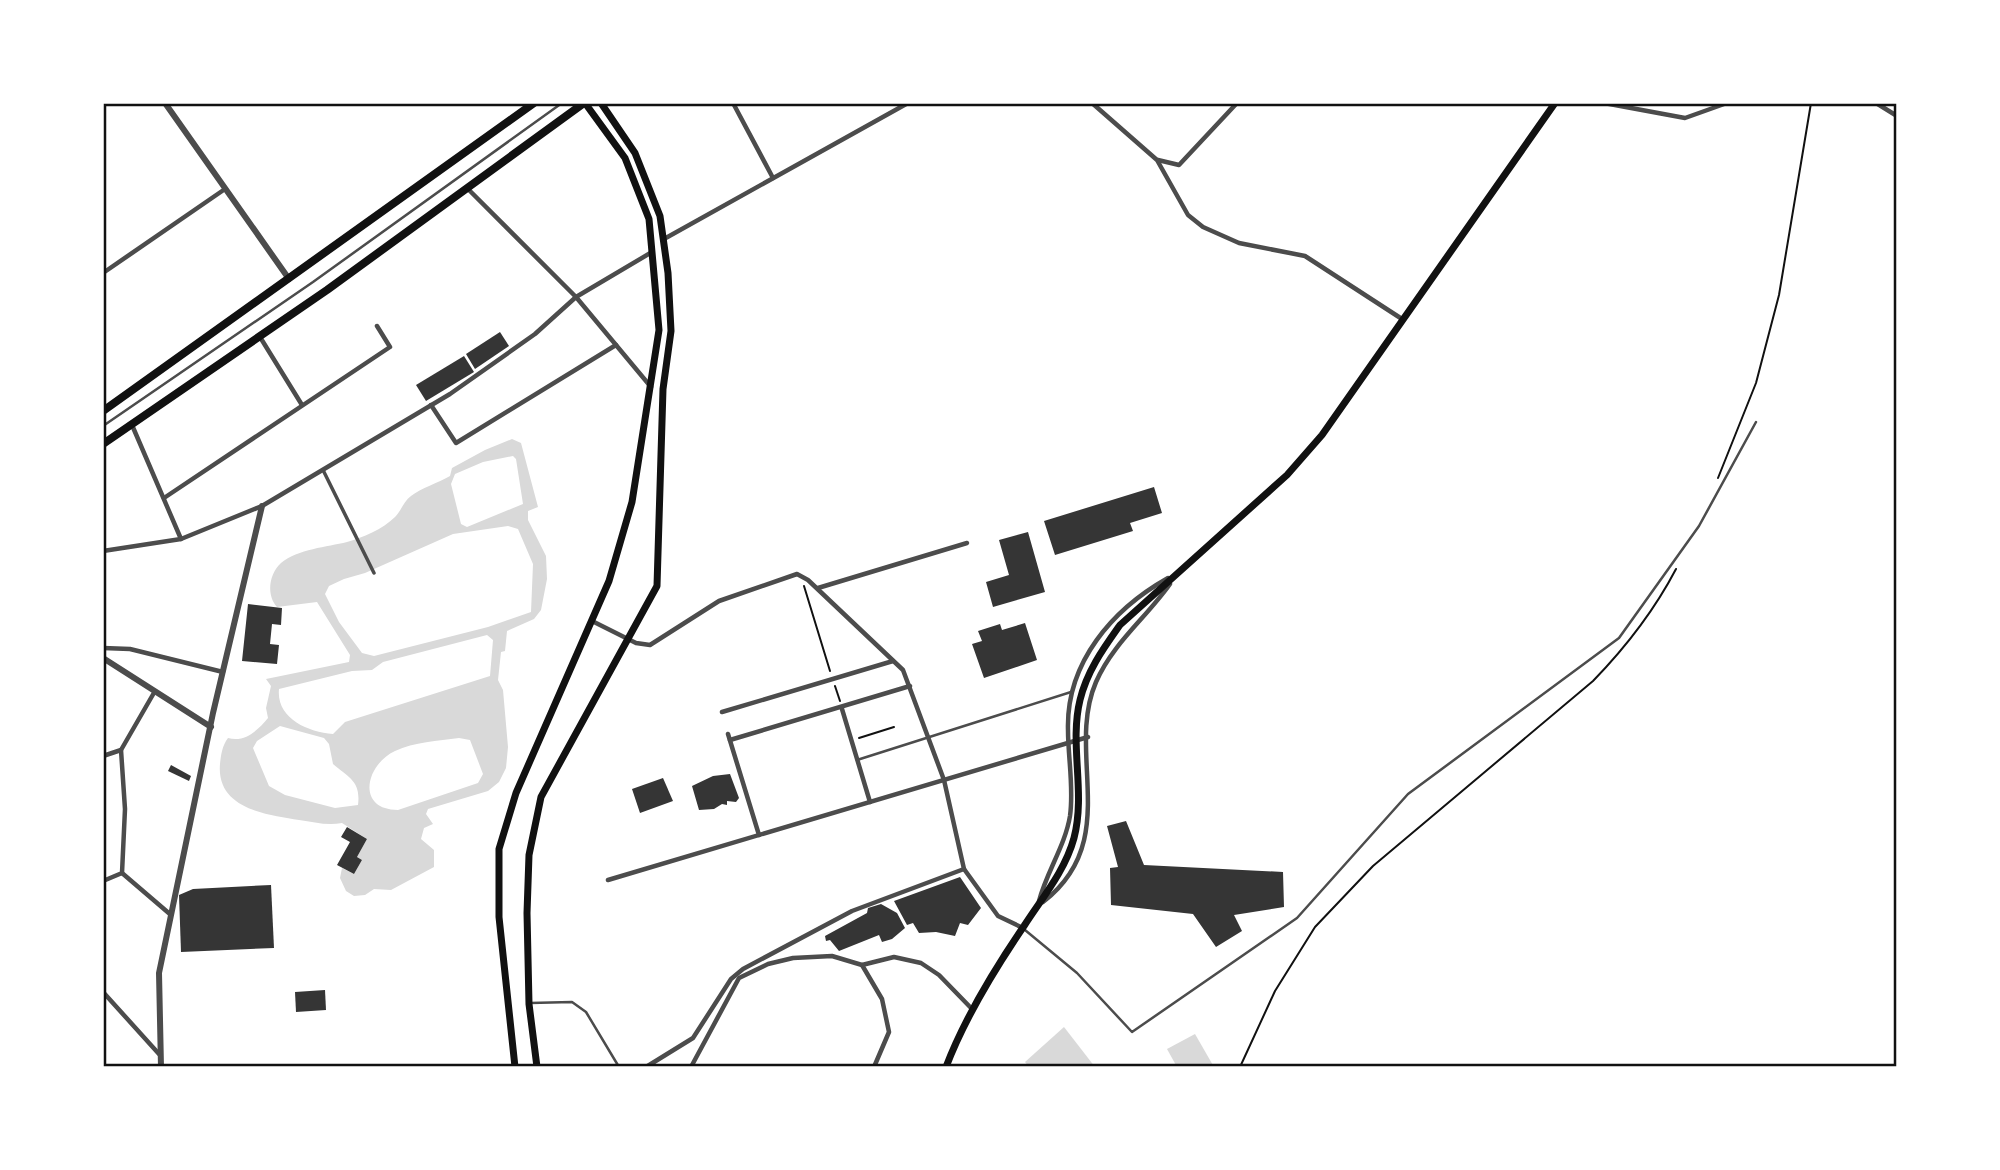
<svg xmlns="http://www.w3.org/2000/svg" width="2000" height="1170" viewBox="0 0 2000 1170" font-family="'Varela Round',sans-serif">
  <style>
    .water { fill: #d9d9d9; fill-rule: evenodd }
    .building { fill: #353535 }
    .lines { fill: none; stroke-linecap: round; stroke-linejoin: round }
    .path { stroke: #111; stroke-width: 2 }
    .service { stroke: #4c4c4c; stroke-width: 2.5 }
    .pedestrian { stroke: #4c4c4c; stroke-width: 3.5 }
    .minor { stroke: #4c4c4c; stroke-width: 4.5 }
    .tertiary { stroke: #4c4c4c; stroke-width: 6 }
    .secondary { stroke: #111; stroke-width: 7 }
    .primary { stroke: #111; stroke-width: 8 }
    .neatline { fill: none; stroke: #111; stroke-width: 2.5 }
  </style>
  <rect width="100%" height="100%" fill="#fff"/>
  <g class="water">
    <path d="M512,439L521,443L538,507L528,511V520L546,556L547,579L541,610L534,619L507,631L505,651L501,652L498,680L503,690L508,747L506,768L499,782L488,791L428,809L426,814L433,824L424,828L421,839L434,850V867L391,890L374,889L365,895L354,896L346,891L340,878L342,868L354,874L362,860L357,857L367,839L342,823C327,826 314,822 299,820C267,815 216,809 220,764C221,755 222,746 228,738C245,743 258,730 268,718L266,708L271,686L266,679L349,662L350,655L317,602L277,607C266,595 269,574 281,563C298,549 327,547 347,542C362,538 383,529 395,517C401,511 404,501 411,496C421,488 438,483 450,476L452,468L485,450ZM513,456L516,459L523,504L467,527L461,524L451,484L455,474L483,462ZM508,526L518,529L533,564L531,612L488,627L374,656L362,653L339,622L325,594L329,586L344,579L365,573L453,534ZM487,635L493,640L490,676L345,722L333,734C307,732 276,718 279,689L352,671L372,670L383,662ZM280,726L324,738L329,744L333,764C349,778 361,781 358,805L335,808L285,795L269,786L253,748L257,741ZM459,738L470,740L483,774L478,783L398,810C356,810 365,765 395,751C414,742 438,741 459,738Z"/>
    <path d="M1064,1027L1095,1067H1029L1025,1062Z"/>
    <path d="M1195,1034L1214,1067H1177L1167,1049Z"/>
  </g>
  <g class="building">
    <path d="M500,332L509,346L475,369L466,354Z"/>
    <path d="M464,356L474,372L426,401L416,385Z"/>
    <path d="M1154,487L1162,513L1130,523L1133,531L1055,555L1044,521Z"/>
    <path d="M1028,532L1045,592L993,607L986,582L1009,575L999,540Z"/>
    <path d="M248,604L282,608L281,625L272,624L270,644L279,645L277,664L242,661Z"/>
    <path d="M1025,623L1037,660L984,678L972,644L982,641L978,631L1000,624L1002,630Z"/>
    <path d="M171,765L191,776L189,781L168,771Z"/>
    <path d="M730,774L739,798L736,802L727,801V805L722,804L714,809L699,810L692,786L713,776Z"/>
    <path d="M663,778L673,801L640,813L632,789Z"/>
    <path d="M1126,821L1144,865L1283,872L1284,907L1234,915L1242,931L1216,947L1193,914L1111,905L1110,868L1118,867L1107,826Z"/>
    <path d="M347,827L367,839L357,857L362,860L354,874L337,865L350,842L341,837Z"/>
    <path d="M960,877L981,908L968,925L960,923L955,936L936,932L919,933L913,923L907,925L894,901Z"/>
    <path d="M271,885L274,948L181,952L179,895L193,889Z"/>
    <path d="M881,904L897,913L905,928L892,939L882,942L879,935L839,951L830,940L826,941L825,936L867,913L868,908Z"/>
    <path d="M325,990L326,1010L296,1012L295,992Z"/>
  </g>
  <g class="lines">
    <g class="path">
      <path d="M1718,478L1756,383L1779,295L1811,103"/>
      <path d="M804,586L830,671"/>
      <path d="M835,686L840,701"/>
      <path d="M859,738L894,727"/>
      <path d="M1240,1067L1275,991L1315,927L1373,866L1593,681C1627,646 1654,611 1676,569"/>
    </g>
    <g class="service">
      <path d="M103,426L313,282L562,103"/>
      <path d="M857,760L1071,692"/>
      <path d="M1025,930L1077,973L1132,1032L1297,918L1408,794L1619,638L1699,526L1756,422"/>
      <path d="M530,1003L572,1002L586,1012L619,1067"/>
    </g>
    <path class="pedestrian" d="M323,470L374,573"/>
    <g class="minor">
      <path d="M733,103L773,178"/>
      <path d="M1092,103L1157,160L1188,215L1203,227L1239,243L1305,256L1402,319"/>
      <path d="M1604,103L1685,118L1727,103"/>
      <path d="M1876,103L1897,116"/>
      <path d="M1158,160L1179,165L1237,103"/>
      <path d="M469,190L576,297L651,387"/>
      <path d="M664,239L908,103"/>
      <path d="M103,273L225,189"/>
      <path d="M260,337L302,405"/>
      <path d="M431,405L456,443L616,345"/>
      <path d="M132,425L181,539"/>
      <path d="M164,498L390,347L377,326"/>
      <path d="M103,551L181,539L262,506L450,394L535,334L576,297L652,252"/>
      <path d="M818,588L967,543"/>
      <path d="M592,621L636,643L650,645L719,601L797,574L808,580L903,670L944,780L964,869L998,916L1023,928"/>
      <path d="M103,648L130,649L223,672"/>
      <path d="M842,709L870,802"/>
      <path d="M722,712L893,661"/>
      <path d="M728,734L759,835"/>
      <path d="M730,740L910,686"/>
      <path d="M103,756L121,750L155,691"/>
      <path d="M122,873L171,915"/>
      <path d="M608,880L1088,737"/>
      <path d="M103,881L122,873L125,809L121,750"/>
      <path d="M1039,901C1047,871 1065,846 1070,816C1074,788 1068,758 1068,730C1066,662 1113,609 1168,578"/>
      <path d="M1043,902C1123,840 1065,754 1096,682C1113,643 1146,618 1170,584"/>
      <path d="M862,965L882,999L889,1032L874,1067"/>
      <path d="M103,992L159,1054"/>
      <path d="M646,1067L693,1038L731,979L743,969L852,911L964,869"/>
      <path d="M691,1067L739,978L768,964L793,958L832,956L862,965L894,957L921,963L939,975L972,1009"/>
    </g>
    <g class="tertiary">
      <path d="M165,103L289,279"/>
      <path d="M103,658L211,727"/>
      <path d="M161,1067L159,973L213,713L262,506"/>
    </g>
    <g class="secondary">
      <path d="M515,1067L499,917V849L516,793L609,581L632,502L659,330L649,219L625,158L585,103"/>
      <path d="M537,1067L529,1004L527,913L529,855L541,797L657,586L663,389L671,331L668,273L660,216L635,153L601,103"/>
      <path d="M946,1067C965,1017 994,970 1024,926C1042,898 1065,871 1074,838C1086,792 1069,745 1080,700C1087,671 1103,649 1120,625L1287,475L1322,435L1555,103"/>
    </g>
    <g class="primary">
      <path d="M103,411L534,103"/>
      <path d="M103,444L327,290L584,103"/>
    </g>
  </g>
  <rect width="2000" height="1170" fill="none" stroke="#ffffff" stroke-width="210"/>
  <rect x="105" y="105" width="1790" height="960" class="neatline"/>
</svg>
